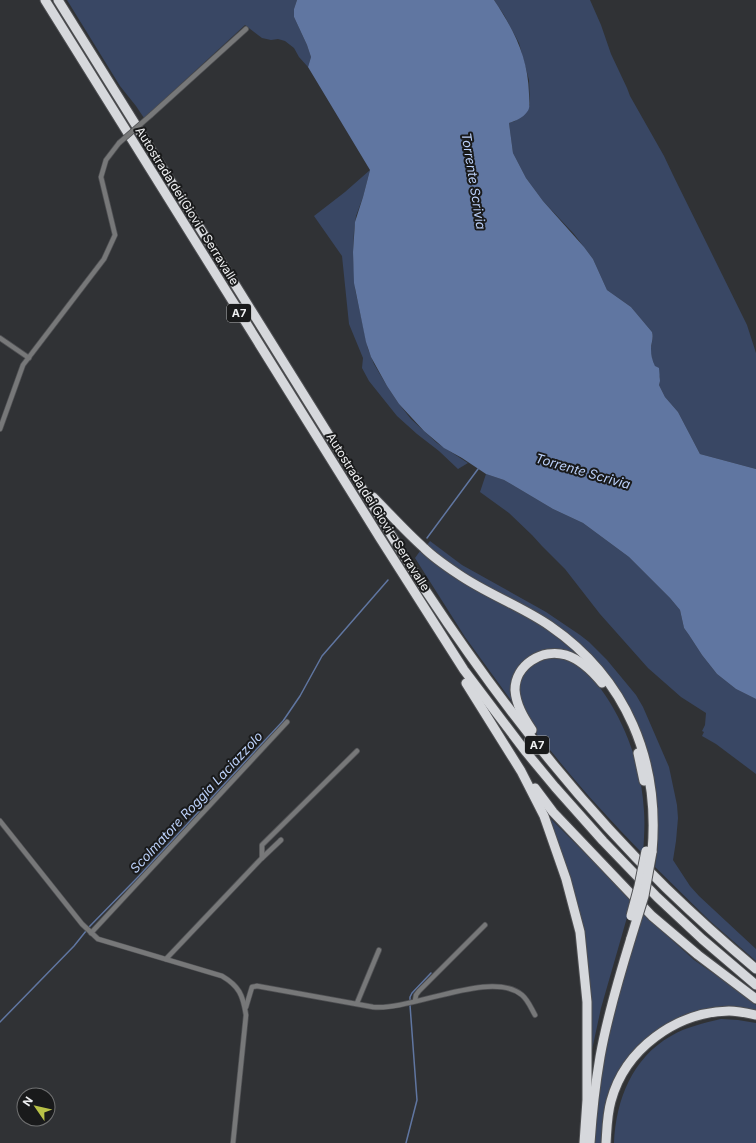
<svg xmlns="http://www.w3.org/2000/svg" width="756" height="1143" viewBox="0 0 756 1143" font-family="Inter,sans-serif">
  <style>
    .green { fill: #394764 }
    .water { fill: #6076a1 }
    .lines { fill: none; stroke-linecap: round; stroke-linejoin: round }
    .stream { stroke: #6076a1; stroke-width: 1.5 }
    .minor-casing { stroke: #4f5053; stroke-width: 6 }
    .motorway-casing { stroke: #4f5053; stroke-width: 11 }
    .minor { stroke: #777879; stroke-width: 4.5 }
    .motorway { stroke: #d6d8dc; stroke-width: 9 }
    .minor-bridge-casing { stroke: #4f5053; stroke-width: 6; stroke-linecap: butt }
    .motorway-bridge-casing { stroke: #4f5053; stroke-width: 11; stroke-linecap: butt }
    .minor-bridge { stroke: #777879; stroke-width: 4.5 }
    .motorway-bridge { stroke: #d6d8dc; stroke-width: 9 }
    .labels { text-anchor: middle; stroke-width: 4; stroke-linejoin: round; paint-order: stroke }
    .shield { fill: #191a1b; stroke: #afb0b2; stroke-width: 1 }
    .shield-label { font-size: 11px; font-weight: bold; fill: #eff0f2 }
    .street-label { font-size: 12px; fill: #eff0f2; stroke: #191a1b }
    .water-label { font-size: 13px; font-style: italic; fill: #bbd0f9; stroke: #191a1b }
  </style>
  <rect width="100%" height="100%" fill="#303235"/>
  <g class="green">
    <path d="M67,0H297L294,9V17L307,45L311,57L308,67L299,57L294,48L285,41L278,39L271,40L262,38L245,25L144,118L136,106L120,86Z"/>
    <path d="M494,0H590L601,25L611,54L627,88L630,96L664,156L673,175L747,325L756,353V469L700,454L678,412L665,397L659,385L660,377L652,360L651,353V348L653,336L652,332L631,307L607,290L593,259L574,234L543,201L526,178L513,153L509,123L515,121L530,105L529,80L519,43L504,15Z"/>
    <path d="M370,170L363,197L356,216L354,231L353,252L355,289L368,349L374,364L387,386L399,404L411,419L437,443L468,463L458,469L439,451L417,434L397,416L369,381L362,368L363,358L349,324L342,256L314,216L345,192Z"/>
    <path d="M486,474L504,480L553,509L583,523L629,557L670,598L680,610L684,628L689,635L702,655L717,674L736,689L756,699V774L716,744L702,736L704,732L702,731L705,725L706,713L681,697L648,668L600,614L565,569L542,546L532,535L509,513L480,492Z"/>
    <path d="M430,541L462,565L546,612L580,635L589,642L607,660L636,695L643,707L669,767L677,805L678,818L676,841L673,860L690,886L699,896L756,949V961L710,921L655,867L658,845L656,800L649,760L644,742L590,657L450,565L427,545Z"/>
    <path d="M420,551L456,578L477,591L538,622L570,648L588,665L565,652L522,664L513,703L465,637L415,558Z"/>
    <path d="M547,656C553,657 562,657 568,660C600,674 626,727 635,759C640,775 643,794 644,811C645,825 644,839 643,854C612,822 582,790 555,756C546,745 535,734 529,721C523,710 518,697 520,683C523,668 534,663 547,656Z"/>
    <path d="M548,816L632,900L601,1008L592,1050C591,1018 592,986 587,955C580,907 566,861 548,816Z"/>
    <path d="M643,911L661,930L694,960L720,978L756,1005V1012L693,1014L628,1060L603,1143H594C596,1113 599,1082 604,1052C613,1004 628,957 643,911Z"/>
    <path d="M721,1019L738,1020L756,1023V1143H614C616,1100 632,1058 671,1036C686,1027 704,1023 721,1019Z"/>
  </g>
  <path class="water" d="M297,0H494C514,30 528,57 529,94C529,100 531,107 527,112C523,118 515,121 509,123L513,153L526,178L543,201L584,247L593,259L607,290L631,307L652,332C654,338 651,343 651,349C651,355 652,360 655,366L659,368L660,381L659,385L665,397L678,412L700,454L756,469V699L736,689L717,674L702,655L689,635L684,628L680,610L670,598L629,557L583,523L553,509L504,480L486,474L462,458L444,448L424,431L399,404L387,386L371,357L366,342L354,283L353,252L355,222L363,197L370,170L308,67L311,57L307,45L294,17V9Z"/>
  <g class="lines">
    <g class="stream">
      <path d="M427,538L478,469"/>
      <path d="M410,1001V997L412,993L431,973"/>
      <path d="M0,1022L74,946L90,926L139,876L283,721L300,696L322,656L388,580"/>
      <path d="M406,1143L417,1100L410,1005"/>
    </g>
    <defs>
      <g id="minor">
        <path d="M151,115L246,29"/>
        <path d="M0,338L29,358"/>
        <path d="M0,429L23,365L104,259L115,235L101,177L106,160L119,143"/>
        <path d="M0,821L82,924L98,939L222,976C239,986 243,995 246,1015L233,1143"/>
        <path d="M262,858L281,840"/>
        <path d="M91,933L287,722"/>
        <path d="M166,959L260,860L262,858V845L357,751"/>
        <path d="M415,1001L416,995L419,991L485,925"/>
        <path d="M357,1003L379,950"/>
        <path d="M246,1007L252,987L257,986L373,1007C412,1011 491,969 522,995C528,1000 531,1008 535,1015"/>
      </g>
      <g id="motorway">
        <path d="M45,0L380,538L464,670L526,752L555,787L603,841L657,897L702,939L756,985"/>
        <path d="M58,0L426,591C496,697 574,798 666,888C695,916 725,943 756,969"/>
        <path d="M373,497C390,514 406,532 424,548C434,558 446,566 458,574C487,594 521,606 550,626C627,679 660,761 652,852"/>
        <path d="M466,683L521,771L544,816L566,879L580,932L587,1002V1100L584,1143"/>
        <path d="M532,730C524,718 516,705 515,690C515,665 542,648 566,655C579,659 593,672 602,683"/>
        <path d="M638,753L644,781"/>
        <path d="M535,788L553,812L652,916L698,955L756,999"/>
        <path d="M590,1143C592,1114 595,1086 600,1057C607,1017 619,977 631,938"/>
        <path d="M606,1143C607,1129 607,1115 611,1101C625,1049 676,1012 729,1011C738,1011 747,1013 756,1015"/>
      </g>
    </defs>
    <use href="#minor" class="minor-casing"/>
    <use href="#motorway" class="motorway-casing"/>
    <use href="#minor" class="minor"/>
    <use href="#motorway" class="motorway"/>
    <defs>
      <path id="minor-bridge" d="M119,143L151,115"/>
      <g id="motorway-bridge">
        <path d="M631,916L639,886L646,851"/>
        <path d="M631,938L644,896L652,852"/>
      </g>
    </defs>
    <use href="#minor-bridge" class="minor-bridge-casing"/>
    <use href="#motorway-bridge" class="motorway-bridge-casing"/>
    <use href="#minor-bridge" class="minor-bridge"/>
    <use href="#motorway-bridge" class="motorway-bridge"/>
  </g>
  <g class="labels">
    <g class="shield">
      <rect x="227" y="304" width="24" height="18" rx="3"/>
      <rect x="525" y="736" width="24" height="18" rx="3"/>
    </g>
    <g class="shield-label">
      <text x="239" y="317">A7</text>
      <text x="537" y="749">A7</text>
    </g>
    <g class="street-label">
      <text transform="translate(187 206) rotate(58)" y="4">Autostrada dei Giovi - Serravalle</text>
      <text transform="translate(378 512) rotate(58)" y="4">Autostrada dei Giovi - Serravalle</text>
    </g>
    <g class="water-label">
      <text transform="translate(474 181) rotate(81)" y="5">Torrente Scrivia</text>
      <text transform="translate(583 471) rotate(16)" y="5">Torrente Scrivia</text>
      <text transform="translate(196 802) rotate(-47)" y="5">Scolmatore Roggia Laciazzolo</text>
    </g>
  </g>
  <g transform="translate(36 1107) rotate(304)"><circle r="19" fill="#191a1b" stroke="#6f7071"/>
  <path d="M0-3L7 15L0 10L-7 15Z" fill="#b8c147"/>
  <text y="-6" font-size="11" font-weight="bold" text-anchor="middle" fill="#eff0f2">N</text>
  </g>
</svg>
